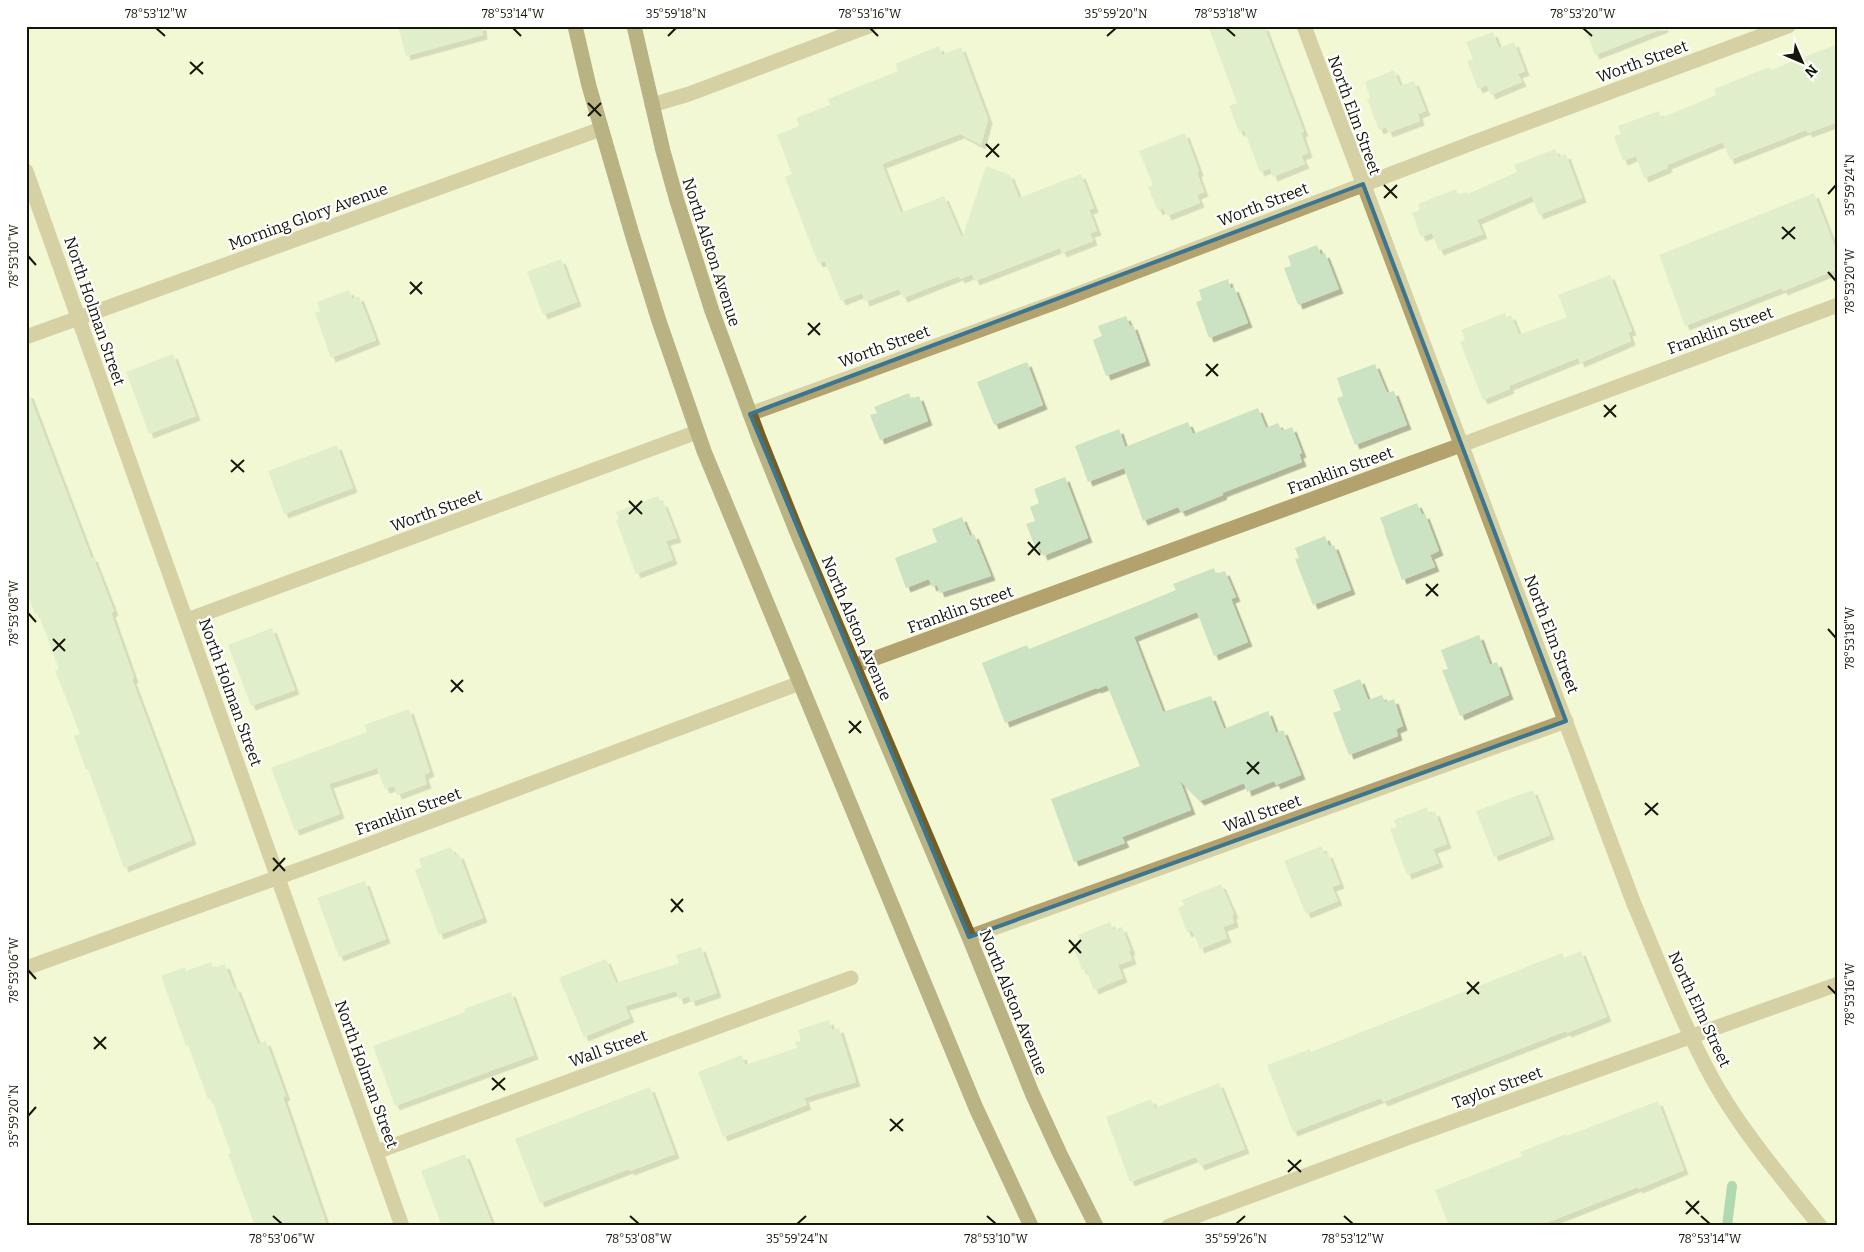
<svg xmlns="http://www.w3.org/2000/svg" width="1864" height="1252" viewBox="0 0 1864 1252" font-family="Bitter,serif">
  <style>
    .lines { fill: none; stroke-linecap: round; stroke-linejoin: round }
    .stream { stroke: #60b188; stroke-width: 10 }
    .building { fill: #cbe2c3; filter: url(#shadow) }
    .minor { stroke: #b4a26e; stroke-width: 15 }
    .major { stroke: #735f23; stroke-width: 15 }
    .marked { fill: none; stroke: #3c758f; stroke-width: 4; stroke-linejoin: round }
    .ticks { fill: none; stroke: #141609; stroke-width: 2 }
    .labels { text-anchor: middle; stroke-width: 4.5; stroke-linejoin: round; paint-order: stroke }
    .street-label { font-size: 16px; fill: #141609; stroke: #fff }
    .neatline { fill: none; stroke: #141609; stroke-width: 2 }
    .ticks-label { font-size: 12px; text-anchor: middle; fill: #141609 }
  </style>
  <defs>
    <filter id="shadow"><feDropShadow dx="4.5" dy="4.5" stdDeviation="0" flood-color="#0004"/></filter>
  </defs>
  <rect width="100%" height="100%" fill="#f2f8d3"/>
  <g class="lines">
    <path class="stream" d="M1727,1226L1732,1186"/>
  </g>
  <g class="building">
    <path d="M398,26H482L483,35L406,56Z"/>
    <path d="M1208,26H1264L1304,132L1301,133L1308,153L1301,156L1305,164L1273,177L1270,168L1260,172L1244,130L1239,132L1229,106L1237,103Z"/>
    <path d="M1584,26H1664V28L1595,55Z"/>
    <path d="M1493,32L1499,48L1514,42L1525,71L1518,74L1522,82L1491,95L1487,85L1478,89L1467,61L1473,59L1466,42Z"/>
    <path d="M1838,44V122L1808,133L1806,130L1730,160L1723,142L1667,165L1668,168L1644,178L1636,156L1623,161L1614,136L1621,134L1618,126L1659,111L1661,118L1716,95L1714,89L1769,67L1771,70Z"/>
    <path d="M939,46L942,55L961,47L988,119L981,145L960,134L882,164L901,213L944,196L962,238L986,166L1010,175L1019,198L1081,174L1094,208L1089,210L1097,231L1090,233L1093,241L1062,253L1060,248L975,281L972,274L960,279L959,276L903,298L899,289L865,302L862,293L841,301L825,261L818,263L785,177L792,174L777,135L799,126L796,118L830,105L828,99L898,71L895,64Z"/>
    <path d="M1394,70L1400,86L1414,81L1426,111L1418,114L1420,121L1388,133L1386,127L1379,130L1367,99L1370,98L1365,82Z"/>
    <path d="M1185,133L1199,171L1197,173L1204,192L1197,195L1200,203L1167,216L1163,208L1158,211L1148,187L1153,185L1139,151Z"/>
    <path d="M1555,149L1558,157L1566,154L1582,198L1539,215L1532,196L1477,220L1483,234L1439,251L1432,233L1421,237L1412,213L1420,210L1418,204L1456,189L1458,195L1467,192L1468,194L1517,172L1514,165Z"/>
    <path d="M1814,193L1838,255V269L1783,291L1782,288L1685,326L1659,255Z"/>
    <path d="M1317,245L1321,255L1325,253L1339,289L1298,305L1284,268L1291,266L1288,256Z"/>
    <path d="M561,259L577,302L543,315L527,272Z"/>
    <path d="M1610,275L1632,331L1628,332L1631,341L1580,363L1578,358L1509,386L1510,389L1483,400L1460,342L1465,340L1461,330L1505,313L1506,317L1511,315L1519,335L1567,317L1558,295Z"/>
    <path d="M1228,279L1231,289L1234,287L1248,323L1209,338L1196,302L1202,300L1199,290Z"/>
    <path d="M349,290L352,299L359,296L376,340L331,358L315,313L320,311L317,302Z"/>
    <path d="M1126,316L1130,326L1133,325L1146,361L1106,376L1093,340L1102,336L1098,326Z"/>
    <path d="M173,354L196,416L149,434L126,372Z"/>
    <path d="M1027,362L1043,405L994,425L977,382Z"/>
    <path d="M1375,364L1387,393L1394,391L1407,425L1355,445L1337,398L1343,396L1337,378Z"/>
    <path d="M909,393L911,399L919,396L928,421L880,440L870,415L877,413L874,407Z"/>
    <path d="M26,394H29L91,557H93L114,611L111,613L134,678L132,679L192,840L124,868L88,769L86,770L74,736L80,734L55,670L59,669L38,613L35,614L26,590Z"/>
    <path d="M1258,408L1266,428L1278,423L1282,431L1292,427L1302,453L1299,454L1302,462L1222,493L1223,495L1181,512L1178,507L1143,521L1124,468L1088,482L1075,446L1119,429L1125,447L1188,422L1193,434Z"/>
    <path d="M337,445L353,488L284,514L268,471Z"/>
    <path d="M1065,477L1088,538L1043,556L1040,548L1036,549L1026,524L1035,521L1030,507L1039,503L1034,489Z"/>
    <path d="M658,496L661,503L663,502L677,538L666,541L673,560L636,574L616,520L619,519L616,512Z"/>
    <path d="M1417,503L1422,515L1425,514L1439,551L1430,555L1435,567L1402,580L1384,530H1385L1380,518Z"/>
    <path d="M962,517L970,536L974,534L991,576L940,593L937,585L932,587L929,579L906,588L895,558L937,542L932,529Z"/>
    <path d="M1325,536L1329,546L1334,545L1351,590L1313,605L1295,559L1299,558L1295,548Z"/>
    <path d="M1214,568L1216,574L1225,571L1236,597L1231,599L1248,642L1214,656L1197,612L1134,637L1163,712L1211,696L1224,729L1268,711L1276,733L1283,730L1301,775L1276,785L1274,781L1247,792L1244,783L1200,801L1180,781L1191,810L1122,837L1125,843L1074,862L1051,799L1140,766L1107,685L1097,689L1096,688L1005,723L982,663L1027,645L1029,649L1147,602L1176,590L1173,584Z"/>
    <path d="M272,628L295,690L251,706L228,645Z"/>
    <path d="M1479,635L1490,665L1497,662L1509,695L1460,716L1442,670L1448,669L1441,650Z"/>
    <path d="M1360,679L1368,700L1382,695L1385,702L1394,699L1403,726L1396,729L1398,736L1349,755L1333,713L1341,710L1333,690Z"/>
    <path d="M409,709L430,772L424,775L427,784L397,795L394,786L385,789L377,768L329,784L340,814L295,831L271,768L367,732L364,725Z"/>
    <path d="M1533,790L1550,835L1494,857L1476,811Z"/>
    <path d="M1427,807L1429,814L1435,811L1447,844L1433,849L1439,863L1407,875L1390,829L1397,827L1394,820Z"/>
    <path d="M1322,846L1324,854L1328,853L1340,884L1332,887L1338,901L1306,914L1284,861Z"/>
    <path d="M451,847L455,855L459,854L483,918L439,935L415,870L422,867L419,859Z"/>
    <path d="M365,881L386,939L339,957L317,898Z"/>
    <path d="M1221,884L1234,914L1232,915L1234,923L1223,927L1227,938L1200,949L1192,930L1187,933L1178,908L1184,905L1182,900Z"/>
    <path d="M1110,922L1113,930L1122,927L1131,951H1129L1132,960L1118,965L1123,978L1094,990L1086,969L1082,970L1073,946L1081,942L1078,935Z"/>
    <path d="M701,947L717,993L691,1002L689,996L679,1000L676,991L625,1006L630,1018L584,1037L559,978L606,959L616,983L679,963L676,955Z"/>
    <path d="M1581,951L1607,1017L1567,1033L1566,1031L1383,1102L1381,1098L1293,1132L1267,1065L1310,1049L1311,1052L1562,953L1564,958Z"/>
    <path d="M211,962L213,968L225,964L234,988L236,987L258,1044L266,1041L286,1096L283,1097L327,1226H255L228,1154L231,1153L211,1098L208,1099L188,1045L186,1046L161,976L185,967L186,971Z"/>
    <path d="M511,992L534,1055L395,1106L373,1046L465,1012L464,1009Z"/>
    <path d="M829,1020L832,1030L839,1028L856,1082L804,1098L807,1105L723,1137L698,1072L742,1055L745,1065L797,1048L795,1042L801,1041L798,1030Z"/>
    <path d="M1219,1083L1245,1149L1200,1166L1196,1157L1130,1182L1106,1117L1151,1099L1155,1108Z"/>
    <path d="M650,1087L675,1154L630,1171L629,1169L540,1203L515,1139Z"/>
    <path d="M1658,1101L1684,1170L1638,1189V1187L1538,1226H1449L1435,1190L1522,1156L1520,1152L1566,1134L1567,1136Z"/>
    <path d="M465,1154L493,1226H442L421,1171Z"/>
  </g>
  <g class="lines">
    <g class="minor">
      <path d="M1304,26L1634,904C1659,962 1682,1023 1712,1078C1742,1132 1782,1178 1820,1226"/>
      <path d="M652,105L689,94L869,26"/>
      <path d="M26,171L402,1226"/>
      <path d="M26,337L601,129"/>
      <path d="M750,414L1062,300L1480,140L1788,26"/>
      <path d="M187,620L697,432"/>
      <path d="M854,666L1461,445L1838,305"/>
      <path d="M969,937L1566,721"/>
      <path d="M26,968L340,855L800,683"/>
      <path d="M376,1152L851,978"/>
      <path d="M1169,1226L1410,1137L1838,984"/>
    </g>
    <g class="major">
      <path d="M575,26L589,86L632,234L659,321L704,451L976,1108L1031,1226"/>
      <path d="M634,26L663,151L677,201L712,311L759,438L798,535L969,937L1032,1093L1060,1154L1096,1226"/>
    </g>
  </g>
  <path d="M0 0H1864V1252H0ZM1363,184L1566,721L969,937L750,414Z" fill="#f2f8d3" fill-opacity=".55" fill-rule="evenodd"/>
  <path class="marked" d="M1363,184L1566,721L969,937L750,414Z"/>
  <path class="ticks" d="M156,28L165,36M513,28L521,36M870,28L878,36M1226,28L1235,36M1583,28L1592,36M668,36L676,28M1107,36L1116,28M190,62L203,74M190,74L203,62M588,103L601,116M588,116L601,103M986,144L999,157M986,157L999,144M1384,185L1397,198M1828,194L1836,185M1384,198L1397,185M1782,227L1795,239M1782,239L1795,227M28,256L36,265M1828,272L1836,281M410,282L422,294M410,294L422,282M808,323L820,335M808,335L820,323M1206,364L1218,376M1206,376L1218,364M1604,405L1616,417M1604,417L1616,405M231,460L244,472M231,472L244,460M629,501L642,514M629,514L642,501M1028,542L1040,555M1028,555L1040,542M1426,584L1438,596M1426,596L1438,584M28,613L36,622M1828,629L1836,638M53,639L65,651M53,651L65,639M451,680L463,692M451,692L463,680M849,721L861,733M849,733L861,721M1247,762L1259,774M1247,774L1259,762M1645,803L1658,815M1645,815L1658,803M273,858L285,871M273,871L285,858M671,899L683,912M671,912L683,899M1069,940L1081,953M1069,953L1081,940M28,970L36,979M1467,982L1479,994M1828,986L1836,994M1467,994L1479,982M94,1037L106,1049M94,1049L106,1037M492,1078L505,1090M492,1090L505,1078M28,1116L36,1107M890,1119L903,1131M890,1131L903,1119M1288,1160L1301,1172M1288,1172L1301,1160M1686,1201L1699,1214M1686,1214L1699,1201M273,1216L282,1224M630,1216L639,1224M987,1216L996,1224M1344,1216L1353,1224M1701,1216L1710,1224M797,1224L806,1216M1236,1224L1245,1216"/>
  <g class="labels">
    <g class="street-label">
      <text transform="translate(1642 61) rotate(-20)" y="6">Worth Street</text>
      <text transform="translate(1355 115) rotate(70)" y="6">North Elm Street</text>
      <text transform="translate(1263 204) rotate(-21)" y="6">Worth Street</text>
      <text transform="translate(308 216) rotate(-20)" y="6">Morning Glory Avenue</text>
      <text transform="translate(712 252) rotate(72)" y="6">North Alston Avenue</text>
      <text transform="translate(95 311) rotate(71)" y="6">North Holman Street</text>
      <text transform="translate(1720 330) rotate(-20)" y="6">Franklin Street</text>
      <text transform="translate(884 346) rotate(-20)" y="6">Worth Street</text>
      <text transform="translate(1340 470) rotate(-20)" y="6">Franklin Street</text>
      <text transform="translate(436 510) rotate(-20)" y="6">Worth Street</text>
      <text transform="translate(960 609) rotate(-20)" y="6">Franklin Street</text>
      <text transform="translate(857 628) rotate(67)" y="6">North Alston Avenue</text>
      <text transform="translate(1552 634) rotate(69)" y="6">North Elm Street</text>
      <text transform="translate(231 692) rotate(70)" y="6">North Holman Street</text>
      <text transform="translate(408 811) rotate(-20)" y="6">Franklin Street</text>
      <text transform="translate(1262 813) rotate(-20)" y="6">Wall Street</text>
      <text transform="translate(1014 1002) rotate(68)" y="6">North Alston Avenue</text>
      <text transform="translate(1700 1009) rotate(65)" y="6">North Elm Street</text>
      <text transform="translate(608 1048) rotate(-20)" y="6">Wall Street</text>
      <text transform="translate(367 1074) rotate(70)" y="6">North Holman Street</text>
      <text transform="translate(1497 1087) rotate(-20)" y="6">Taylor Street</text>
    </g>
  </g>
  <rect width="1864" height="1252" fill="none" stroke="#ffffff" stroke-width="55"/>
  <g transform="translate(1802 62) rotate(135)" stroke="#ffffff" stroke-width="4" paint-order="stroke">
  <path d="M0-4L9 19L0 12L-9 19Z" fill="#141609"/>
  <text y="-8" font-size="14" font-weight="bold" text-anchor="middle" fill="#141609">N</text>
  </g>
  <rect x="28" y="28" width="1808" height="1196" class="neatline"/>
  <g class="ticks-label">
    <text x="156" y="18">78°53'12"W</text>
    <text x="513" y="18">78°53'14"W</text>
    <text x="676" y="18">35°59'18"N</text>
    <text x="870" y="18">78°53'16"W</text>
    <text x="1116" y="18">35°59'20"N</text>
    <text x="1226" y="18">78°53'18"W</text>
    <text x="1583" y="18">78°53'20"W</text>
    <text transform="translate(1850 185) rotate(-90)" y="4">35°59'24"N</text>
    <text transform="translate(14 256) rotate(-90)" y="4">78°53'10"W</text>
    <text transform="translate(1850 281) rotate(-90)" y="4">78°53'20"W</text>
    <text transform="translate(14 613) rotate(-90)" y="4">78°53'08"W</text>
    <text transform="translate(1850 638) rotate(-90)" y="4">78°53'18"W</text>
    <text transform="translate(14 970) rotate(-90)" y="4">78°53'06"W</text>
    <text transform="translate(1850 994) rotate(-90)" y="4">78°53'16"W</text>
    <text transform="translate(14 1116) rotate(-90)" y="4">35°59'20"N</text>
    <text x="282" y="1243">78°53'06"W</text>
    <text x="639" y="1243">78°53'08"W</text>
    <text x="797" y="1243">35°59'24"N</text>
    <text x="996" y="1243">78°53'10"W</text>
    <text x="1236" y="1243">35°59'26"N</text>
    <text x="1353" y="1243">78°53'12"W</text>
    <text x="1710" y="1243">78°53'14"W</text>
  </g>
</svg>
